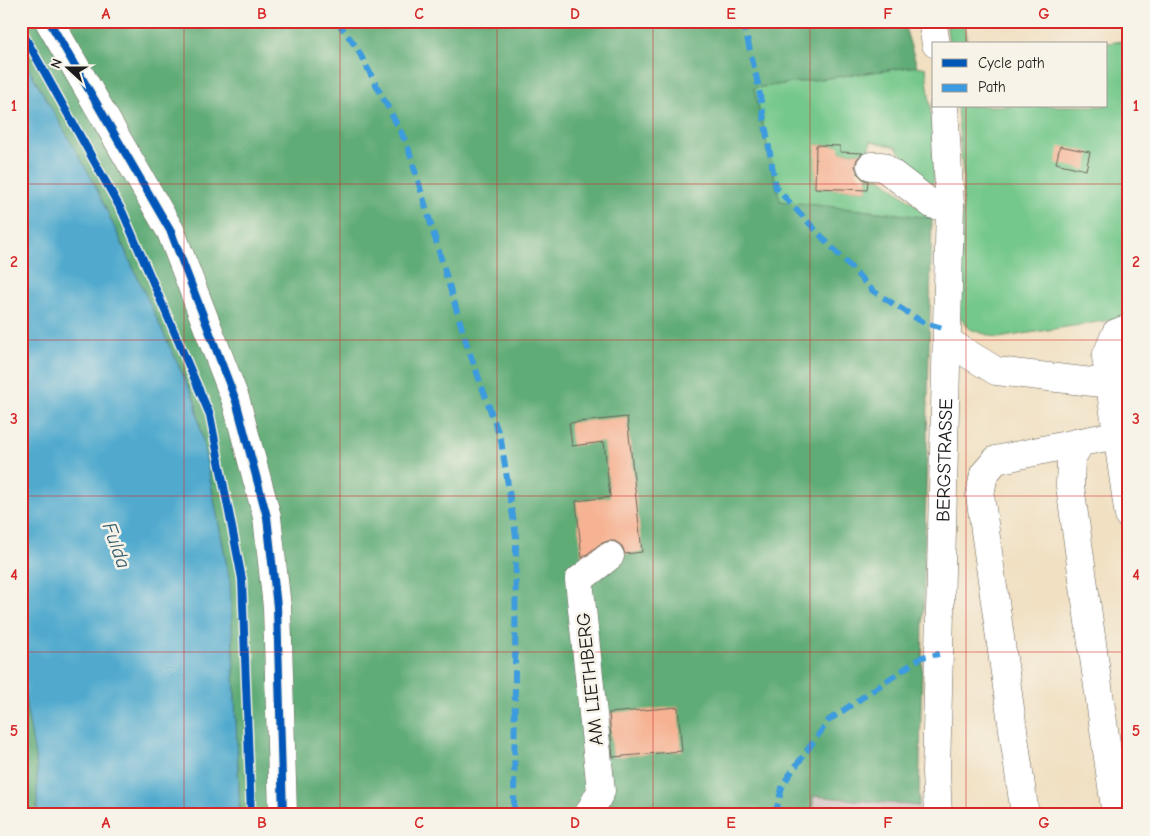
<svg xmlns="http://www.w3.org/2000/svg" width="1150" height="836" viewBox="0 0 1150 836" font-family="'Comic Neue',sans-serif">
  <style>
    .industrial { fill: #d2bfc0 }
    .green { fill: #75c88b; stroke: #487254 }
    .forest { fill: #60ac77; stroke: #3e644a }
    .water { fill: #51aace; stroke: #366375 }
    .building { fill: #f6b293 }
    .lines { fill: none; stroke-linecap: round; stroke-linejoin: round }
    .minor-casing { stroke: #676156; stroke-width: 29 }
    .minor { stroke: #fff; stroke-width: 28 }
    .quiet { stroke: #3c9bdf; stroke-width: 6; stroke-dasharray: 12 6; stroke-linecap: butt }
    .cycleway-casing { stroke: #f7f3e8; stroke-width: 11 }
    .cycleway { stroke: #0057b8; stroke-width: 8 }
    .grid { fill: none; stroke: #d62828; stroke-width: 1; stroke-opacity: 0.55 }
    .labels { text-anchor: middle; stroke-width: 5; stroke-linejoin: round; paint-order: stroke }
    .street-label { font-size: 19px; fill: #1c1c1c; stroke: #f7f3e8 }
    .water-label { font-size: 20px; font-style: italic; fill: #345c6c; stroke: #f7f3e8 }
    .neatline { fill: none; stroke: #d62828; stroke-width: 2 }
    .grid-label { font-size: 16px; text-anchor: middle; font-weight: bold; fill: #d62828 }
  </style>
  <rect width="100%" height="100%" fill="#f7f3e8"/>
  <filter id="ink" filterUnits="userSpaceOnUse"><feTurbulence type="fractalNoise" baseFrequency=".02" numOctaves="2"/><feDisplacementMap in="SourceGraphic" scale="10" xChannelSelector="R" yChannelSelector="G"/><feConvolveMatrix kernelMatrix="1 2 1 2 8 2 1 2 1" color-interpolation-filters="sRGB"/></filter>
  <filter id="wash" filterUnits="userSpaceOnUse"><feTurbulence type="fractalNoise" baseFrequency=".0096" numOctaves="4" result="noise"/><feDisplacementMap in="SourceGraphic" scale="20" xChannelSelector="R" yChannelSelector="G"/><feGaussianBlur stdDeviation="1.12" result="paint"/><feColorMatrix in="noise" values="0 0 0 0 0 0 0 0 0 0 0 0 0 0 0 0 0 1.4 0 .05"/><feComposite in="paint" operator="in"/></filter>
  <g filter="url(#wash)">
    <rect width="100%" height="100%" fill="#f1e0c2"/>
    <path class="industrial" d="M812,796L919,806L920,815H813Z"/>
    <g class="green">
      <path d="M946,21H964L967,44H949Z"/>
      <path d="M1129,40V317L998,338L969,329L956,312L961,258L963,176L957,106H1106V44H1101Z"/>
      <path d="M917,66L926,68L932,124L934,180L929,190L914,176L908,164L896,147L871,141L869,153L840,152L839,146L817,145L815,188L867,190L868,173L877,175L932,218L780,201L754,88Z"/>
    </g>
    <g class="forest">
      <path d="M21,21H903L917,66L754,88L780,201L932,218L919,806L813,796V815H240L230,582L195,401L92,179L21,55Z"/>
      <path d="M21,676L37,768V815H21Z"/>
    </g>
    <path class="water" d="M21,55L92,179L195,401L230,582L240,815H37V768L21,676Z"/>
    <g id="blocks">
      <g class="building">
        <path d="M816,145L840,146V152L863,153L857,159L855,166L858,174L863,179L868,181L867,190L815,188Z"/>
        <path d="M1060,146L1090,152L1086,170L1056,163Z"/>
        <path d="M627,417L642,552L625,554L622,546L615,541H608L600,544L582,558L576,501L610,497L604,442L572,446L569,423Z"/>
        <path d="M678,707L682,751L613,757L609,713Z"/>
      </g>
    </g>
  </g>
  <g filter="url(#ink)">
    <use href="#blocks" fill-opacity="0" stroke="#676156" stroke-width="1"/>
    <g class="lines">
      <defs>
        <g id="minor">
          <path d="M49,21L171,232L236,401L267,517L277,607L283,815"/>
          <path d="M932,21L936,44"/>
          <path d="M871,166H882L933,205H950"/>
          <path d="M1129,328L1116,333L1106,357L1129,516"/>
          <path d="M947,341L996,371L1110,384"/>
          <path d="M588,815L601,791L579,580L610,556"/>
          <path id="s1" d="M938,815L936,773L950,205L944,106"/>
          <path d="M1025,815L980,495L984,474L996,460L1081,442"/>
          <path d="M1116,815L1070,486L1071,459L1081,442L1117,435"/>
        </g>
      </defs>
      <use href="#minor" class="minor-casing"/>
      <use href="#minor" class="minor"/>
      <g class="quiet">
        <path d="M337,21L357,48L407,144L467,345L501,440L516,536L514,815"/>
        <path d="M743,21L758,84L776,188L873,291L924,323L947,329"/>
        <path d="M775,815L783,784L829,720L922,657L939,654"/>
      </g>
      <defs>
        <g id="cycleway">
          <path d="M49,21L171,232L236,401L267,517L277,607L283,815"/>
          <path d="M21,30L123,213L210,415L242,579L251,815"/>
        </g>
      </defs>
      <use href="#cycleway" class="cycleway-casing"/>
      <use href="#cycleway" class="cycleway"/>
    </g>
  </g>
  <path class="grid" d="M184,21V815M340,21V815M497,21V815M653,21V815M810,21V815M966,21V44M966,106V815M21,184H1129M21,340H1129M21,496H1129M21,652H1129"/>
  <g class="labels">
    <g class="street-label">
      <text dy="7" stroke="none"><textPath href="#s1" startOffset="355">BERGSTRASSE</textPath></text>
      <text transform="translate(589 679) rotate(-96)" y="7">AM LIETHBERG</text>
    </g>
    <g class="water-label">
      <text transform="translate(117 545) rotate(70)" y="7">Fulda</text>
    </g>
  </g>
  <rect width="1150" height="836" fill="none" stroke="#f7f3e8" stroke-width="55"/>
  <rect x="932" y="42" width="175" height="65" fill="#f7f3e8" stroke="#9f9d96"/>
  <rect x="942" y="59" width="25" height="8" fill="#0057b8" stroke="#9f9d96"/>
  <text x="978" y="68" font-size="15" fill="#1c1c1c">Cycle path</text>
  <rect x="942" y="84" width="25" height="8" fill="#3c9bdf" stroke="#9f9d96"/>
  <text x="978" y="92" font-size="15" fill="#1c1c1c">Path</text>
  <g transform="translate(68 68) rotate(291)" stroke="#f7f3e8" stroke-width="4" paint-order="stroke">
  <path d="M0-4L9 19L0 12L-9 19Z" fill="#1c1c1c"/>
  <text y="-8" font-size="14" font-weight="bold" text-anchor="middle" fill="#1c1c1c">N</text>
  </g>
  <rect x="28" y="28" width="1094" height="780" class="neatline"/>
  <g class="grid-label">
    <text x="106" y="19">A</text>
    <text x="262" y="19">B</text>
    <text x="419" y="19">C</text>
    <text x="575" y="19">D</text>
    <text x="731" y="19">E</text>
    <text x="888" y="19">F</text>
    <text x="1044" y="19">G</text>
    <text x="14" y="111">1</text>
    <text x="1136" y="111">1</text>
    <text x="14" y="267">2</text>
    <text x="1136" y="267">2</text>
    <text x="14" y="424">3</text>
    <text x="1136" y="424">3</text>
    <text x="14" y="580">4</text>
    <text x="1136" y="580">4</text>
    <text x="14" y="736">5</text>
    <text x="1136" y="736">5</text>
    <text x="106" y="828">A</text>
    <text x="262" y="828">B</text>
    <text x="419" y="828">C</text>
    <text x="575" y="828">D</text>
    <text x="731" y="828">E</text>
    <text x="888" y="828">F</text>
    <text x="1044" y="828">G</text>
  </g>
</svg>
